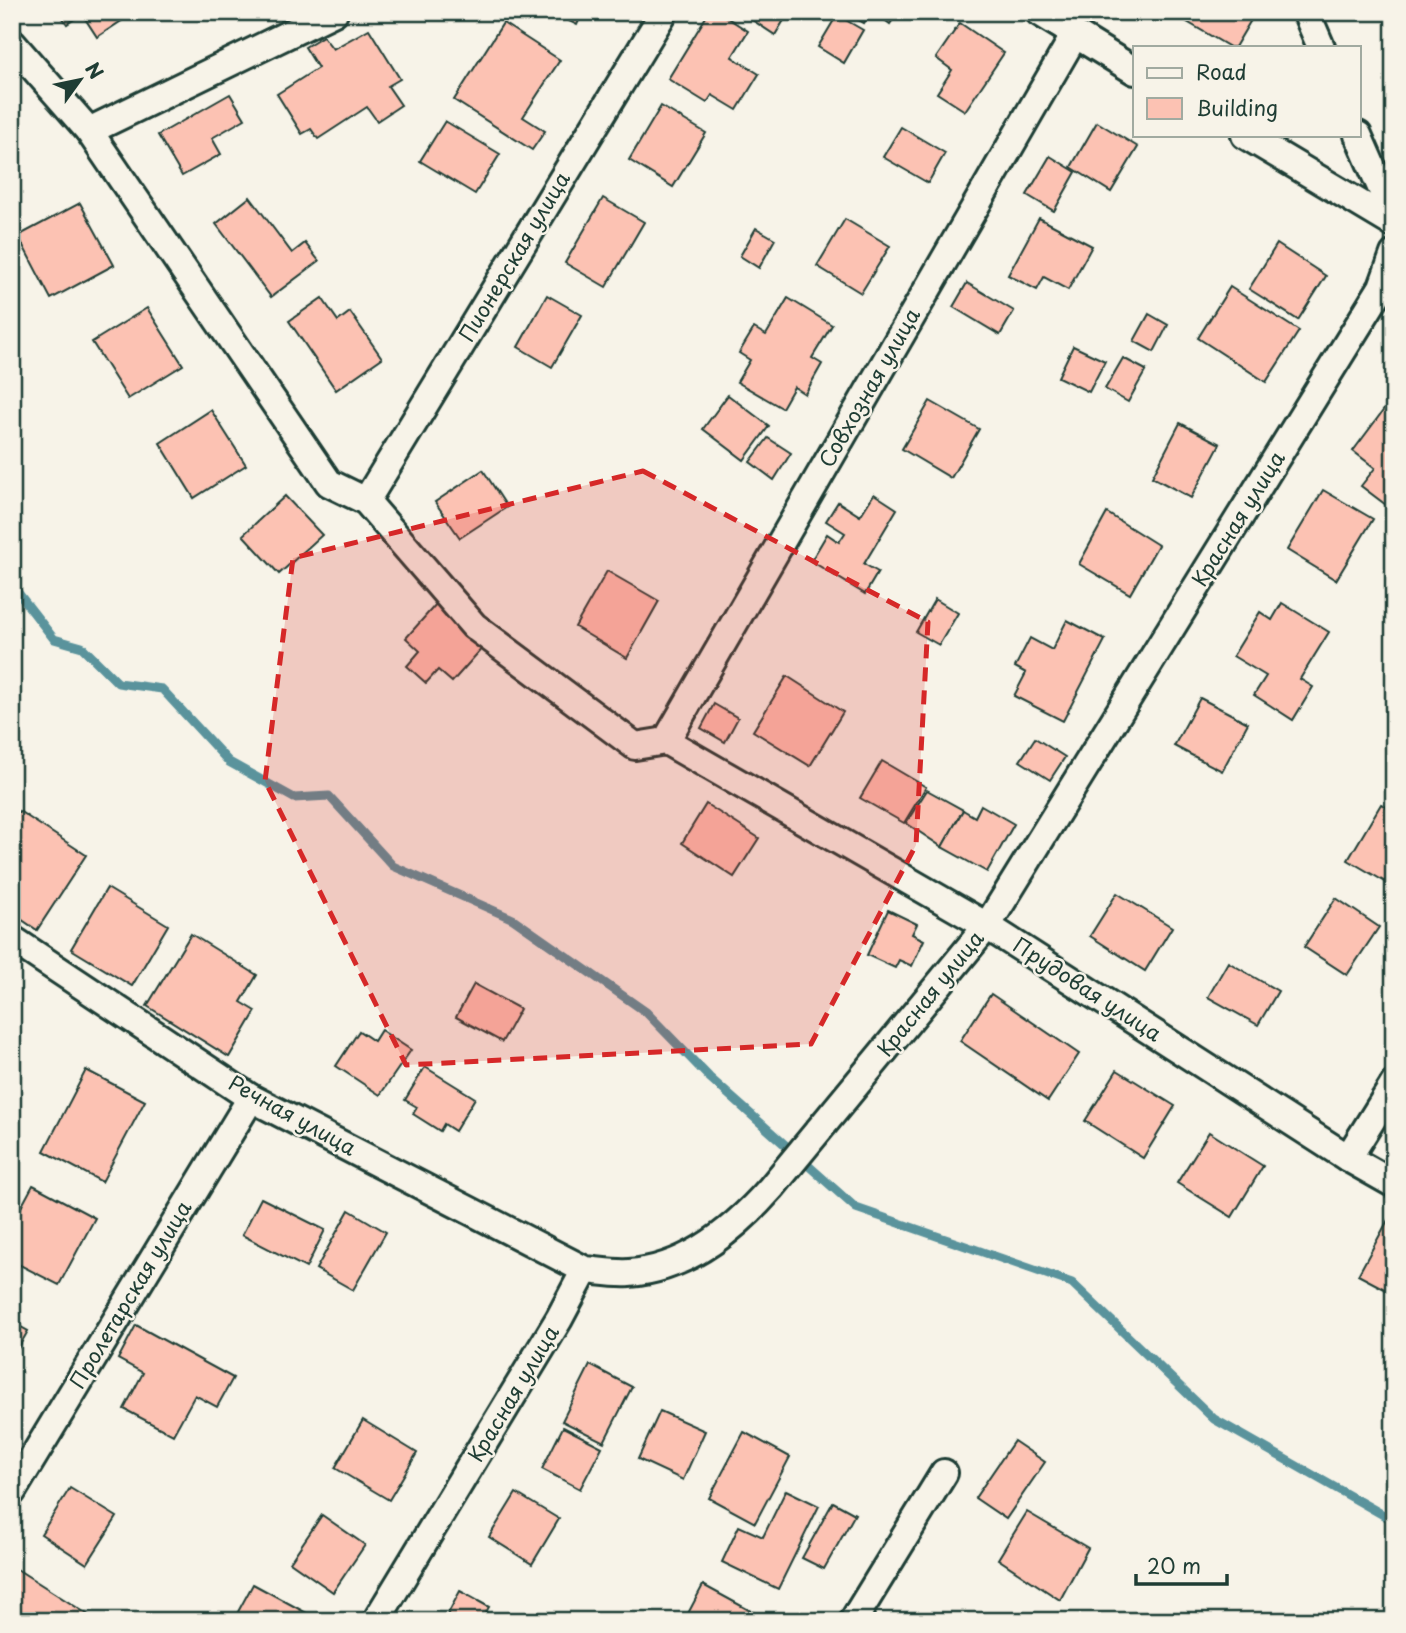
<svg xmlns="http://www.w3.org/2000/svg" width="1406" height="1633" viewBox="0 0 1406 1633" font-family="'Playpen Sans',sans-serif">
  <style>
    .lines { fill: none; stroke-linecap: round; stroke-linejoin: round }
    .stream { stroke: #5a939c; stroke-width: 9 }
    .building { fill: #fcc2b3; stroke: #1f3d34; stroke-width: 2 }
    .minor-casing { stroke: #1f3d34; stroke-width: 32 }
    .minor { stroke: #f7f3e8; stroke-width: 26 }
    .marked { fill: #d62828; fill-opacity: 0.2; stroke: #d62828; stroke-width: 5; stroke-dasharray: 14 9; stroke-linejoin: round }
    .labels { text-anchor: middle; stroke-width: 5; stroke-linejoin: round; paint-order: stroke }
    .street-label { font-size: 21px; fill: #1f3d34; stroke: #f7f3e8 }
  </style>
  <rect width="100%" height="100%" fill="#f7f3e8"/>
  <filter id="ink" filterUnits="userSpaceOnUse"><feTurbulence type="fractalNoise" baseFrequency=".0143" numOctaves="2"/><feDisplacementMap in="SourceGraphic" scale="14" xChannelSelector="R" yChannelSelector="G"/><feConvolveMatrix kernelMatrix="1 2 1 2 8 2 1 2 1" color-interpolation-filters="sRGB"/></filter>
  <g filter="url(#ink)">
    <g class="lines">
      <path class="stream" d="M12,585L54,639L82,647L118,683L162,689L229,762L294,798L329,796L393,866L513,919L646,1012L709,1077L856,1208L1072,1283L1214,1419L1394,1521"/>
    </g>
    <g class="building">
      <path d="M59,12H135L97,37L82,14L67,24Z"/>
      <path d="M551,12H583L577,25Z"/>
      <path d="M709,12H718L748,31L732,57L759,74L737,110L712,95L707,103L668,79Z"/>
      <path d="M740,12H789L775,35Z"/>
      <path d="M845,12H870L864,23Z"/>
      <path d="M874,12H898L890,24Z"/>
      <path d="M1170,12H1239L1251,20L1235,47H1230Z"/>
      <path d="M837,15L863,30L844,63L818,47Z"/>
      <path d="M503,23L560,60L523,117L545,131L532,150L454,100Z"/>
      <path d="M960,23L1004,53L965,111L937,93L952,70L936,58Z"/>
      <path d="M369,29L400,79L388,86L401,105L377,121L367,107L318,139L311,129L302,134L277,94L318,68L305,47L323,36L333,49Z"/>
      <path d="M12,86L19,97L12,102Z"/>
      <path d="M230,94L245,119L212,138L221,154L182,176L158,135Z"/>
      <path d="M661,106L706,133L673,187L629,160Z"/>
      <path d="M445,121L500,154L475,194L420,161Z"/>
      <path d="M1097,122L1138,147L1111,192L1071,167Z"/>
      <path d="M901,127L945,153L928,183L883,157Z"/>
      <path d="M1050,156L1076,172L1054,211L1027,195Z"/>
      <path d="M250,197L292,253L305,243L319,261L271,297L216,224Z"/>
      <path d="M603,198L644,222L606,287L565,263Z"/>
      <path d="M80,203L114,265L51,299L18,236Z"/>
      <path d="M1039,218L1092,246L1068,290L1044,277L1037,290L1008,275Z"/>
      <path d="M845,219L890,246L861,293L817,266Z"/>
      <path d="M756,228L775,239L759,268L740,256Z"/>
      <path d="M1277,244L1326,276L1298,320L1249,289Z"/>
      <path d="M967,283L1014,311L1000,335L953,307Z"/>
      <path d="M1230,287L1299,331L1266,382L1198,338Z"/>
      <path d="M547,295L582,315L552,367L518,347Z"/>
      <path d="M322,298L338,321L350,312L382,358L336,390L289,321Z"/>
      <path d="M788,298L832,325L812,358L822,364L805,394L794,387L782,408L737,382L750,360L739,353L754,328L766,335Z"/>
      <path d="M147,308L183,365L128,399L92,342Z"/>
      <path d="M1149,314L1168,325L1154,352L1134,341Z"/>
      <path d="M1073,346L1105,361L1089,392L1058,377Z"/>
      <path d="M1123,358L1146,370L1128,402L1105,389Z"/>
      <path d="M1394,372V387L1387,383Z"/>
      <path d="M728,395L769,426L744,460L703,429Z"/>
      <path d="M1394,396V511L1361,486L1375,468L1353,451Z"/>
      <path d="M930,401L979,429L951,478L902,449Z"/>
      <path d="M211,410L246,465L194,498L160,443Z"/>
      <path d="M1180,423L1220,444L1191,498L1152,477Z"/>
      <path d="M768,438L791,453L774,480L750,462Z"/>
      <path d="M483,470L507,507L460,538L435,502Z"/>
      <path d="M1323,490L1373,519L1336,580L1287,550Z"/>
      <path d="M874,494L897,509L864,564L878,572L865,594L811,561L827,534L839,542L845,533L826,521L838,502L860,516Z"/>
      <path d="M285,496L322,535L279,574L243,535Z"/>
      <path d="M1107,513L1158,545L1130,594L1079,564Z"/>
      <path d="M607,571L659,601L627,658L575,627Z"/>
      <path d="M935,599L958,613L939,645L916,632Z"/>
      <path d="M437,603L485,645L452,682L438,670L426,683L407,666L420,651L406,638Z"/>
      <path d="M1282,603L1329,632L1300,679L1313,687L1293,720L1254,695L1266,676L1233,656L1260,612L1272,620Z"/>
      <path d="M1067,620L1105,640L1063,721L1014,696L1026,673L1015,667L1030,638L1052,650Z"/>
      <path d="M787,676L843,712L810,766L753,731Z"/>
      <path d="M1200,698L1248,723L1222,771L1174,746Z"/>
      <path d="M714,704L738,718L725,742L701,728Z"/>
      <path d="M1035,738L1065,757L1050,780L1020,761Z"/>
      <path d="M882,761L926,787L904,823L860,798Z"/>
      <path d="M927,790L963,810L942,847L906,823Z"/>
      <path d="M706,804L759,838L734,877L682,843Z"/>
      <path d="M1381,804L1394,811V887L1348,860Z"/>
      <path d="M981,805L1014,824L987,872L942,847L963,810L975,817Z"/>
      <path d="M19,811L86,855L37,930L12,913V822Z"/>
      <path d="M107,888L168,925L132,986L71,949Z"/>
      <path d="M1117,893L1172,927L1145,971L1090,936Z"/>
      <path d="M1336,898L1379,927L1347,975L1304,947Z"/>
      <path d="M888,910L917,924L912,934L924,940L912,966L899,960L895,968L867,955Z"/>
      <path d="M1394,919V936L1387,931Z"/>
      <path d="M191,934L257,975L241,1002L256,1011L229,1057L147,1006Z"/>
      <path d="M1228,962L1278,991L1258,1025L1208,997Z"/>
      <path d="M474,984L520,1009L502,1042L456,1017Z"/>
      <path d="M991,994L1079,1054L1048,1101L960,1041Z"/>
      <path d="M381,1030L411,1050L380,1095L336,1066L359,1031L374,1041Z"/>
      <path d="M425,1067L475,1098L455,1131L444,1124L440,1131L413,1114L417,1107L405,1100Z"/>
      <path d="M86,1070L145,1101L102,1182L44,1151Z"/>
      <path d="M1117,1070L1175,1106L1143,1158L1085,1121Z"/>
      <path d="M1209,1132L1263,1166L1232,1217L1177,1183Z"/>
      <path d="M1394,1145V1165L1385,1161Z"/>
      <path d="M33,1185L95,1218L59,1285L12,1261V1224Z"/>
      <path d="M261,1198L325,1230L306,1268L242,1235Z"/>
      <path d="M1394,1209V1294L1358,1275Z"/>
      <path d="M349,1210L386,1232L353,1290L316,1269Z"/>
      <path d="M12,1322L28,1331L12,1359Z"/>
      <path d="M136,1325L233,1378L217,1407L195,1395L173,1435L124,1409L143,1373L118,1359Z"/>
      <path d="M590,1365L632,1387L604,1442L562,1421Z"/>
      <path d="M660,1411L705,1431L683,1480L638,1459Z"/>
      <path d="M363,1420L417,1453L389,1500L335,1468Z"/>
      <path d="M563,1427L602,1447L580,1489L542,1469Z"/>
      <path d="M744,1432L790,1457L755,1523L709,1498Z"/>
      <path d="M1014,1441L1045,1462L1006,1519L975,1498Z"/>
      <path d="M70,1488L117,1517L87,1564L41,1534Z"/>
      <path d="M786,1490L819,1506L778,1589L722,1562L739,1526L763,1537Z"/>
      <path d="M516,1493L559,1519L532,1564L489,1537Z"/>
      <path d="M833,1502L855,1514L824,1569L802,1558Z"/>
      <path d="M1027,1512L1088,1548L1060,1600L998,1559Z"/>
      <path d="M322,1515L365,1545L333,1592L290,1562Z"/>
      <path d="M12,1566L98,1621H12Z"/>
      <path d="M253,1584L312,1616L309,1621H233Z"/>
      <path d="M703,1585L760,1616L758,1621H684Z"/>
      <path d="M460,1591L489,1607L481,1621H444Z"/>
    </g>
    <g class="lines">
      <defs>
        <g id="minor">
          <path d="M1039,12L1135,71"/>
          <path d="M1306,12L1321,47"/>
          <path d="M12,43L89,131L329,483L366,501L474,626L635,746L666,741"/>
          <path d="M89,131L334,12"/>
          <path d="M1245,135L1394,224"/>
          <path d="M1358,135L1394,217"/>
          <path d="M366,501L664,12"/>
          <path d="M666,741L987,926L1348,1158L1394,1184"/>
          <path d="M666,741L1074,36"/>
          <path d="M12,939L251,1098L585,1270C599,1271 615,1274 629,1273C687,1269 735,1229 771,1188L987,926L1382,287L1394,254"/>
          <path d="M1348,1158L1394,1084"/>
          <path d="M12,1492L251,1098"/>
          <path d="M376,1621L559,1319L585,1270"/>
          <path d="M853,1621L944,1473"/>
        </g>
      </defs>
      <use href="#minor" class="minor-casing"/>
      <use href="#minor" class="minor"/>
    </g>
  </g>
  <path class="marked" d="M643,471L928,622L916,845L811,1044L406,1065L265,781L293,558Z"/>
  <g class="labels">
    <g class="street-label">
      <text transform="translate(515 257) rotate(-59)" y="7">Пионерская улица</text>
      <text transform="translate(870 388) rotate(-60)" y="7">Совхозная улица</text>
      <text transform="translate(1239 519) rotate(-58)" y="7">Красная улица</text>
      <text transform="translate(1087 990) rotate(33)" y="7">Прудовая улица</text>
      <text transform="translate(931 994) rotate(-51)" y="7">Красная улица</text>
      <text transform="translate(292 1116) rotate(29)" y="7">Речная улица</text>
      <text transform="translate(131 1295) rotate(-59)" y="7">Пролетарская улица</text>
      <text transform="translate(514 1394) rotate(-59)" y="7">Красная улица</text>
    </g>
  </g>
  <rect width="1406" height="1633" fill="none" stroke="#f7f3e8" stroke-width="42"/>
  <rect x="21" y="21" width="1364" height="1591" fill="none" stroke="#1f3d34" stroke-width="2.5" filter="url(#ink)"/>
  <rect x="1133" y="46" width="228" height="91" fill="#f7f3e8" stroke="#a1aaa0" stroke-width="2"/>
  <rect x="1147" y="68" width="35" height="10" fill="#f7f3e8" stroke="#a1aaa0" stroke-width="2"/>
  <text x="1196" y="80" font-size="21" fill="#1f3d34">Road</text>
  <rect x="1147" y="98" width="35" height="21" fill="#fcc2b3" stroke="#a1aaa0" stroke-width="2"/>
  <text x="1196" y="116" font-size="21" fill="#1f3d34">Building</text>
  <g transform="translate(80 80) rotate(57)" stroke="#f7f3e8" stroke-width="5" paint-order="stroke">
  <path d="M0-5L12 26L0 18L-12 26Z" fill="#1f3d34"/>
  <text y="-10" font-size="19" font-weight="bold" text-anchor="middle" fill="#1f3d34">N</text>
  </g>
  <path d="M1136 1574v10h91v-10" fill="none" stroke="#1f3d34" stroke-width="3.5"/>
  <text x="1147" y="1574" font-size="21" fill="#1f3d34" stroke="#f7f3e8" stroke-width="5" paint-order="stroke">20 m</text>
</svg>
